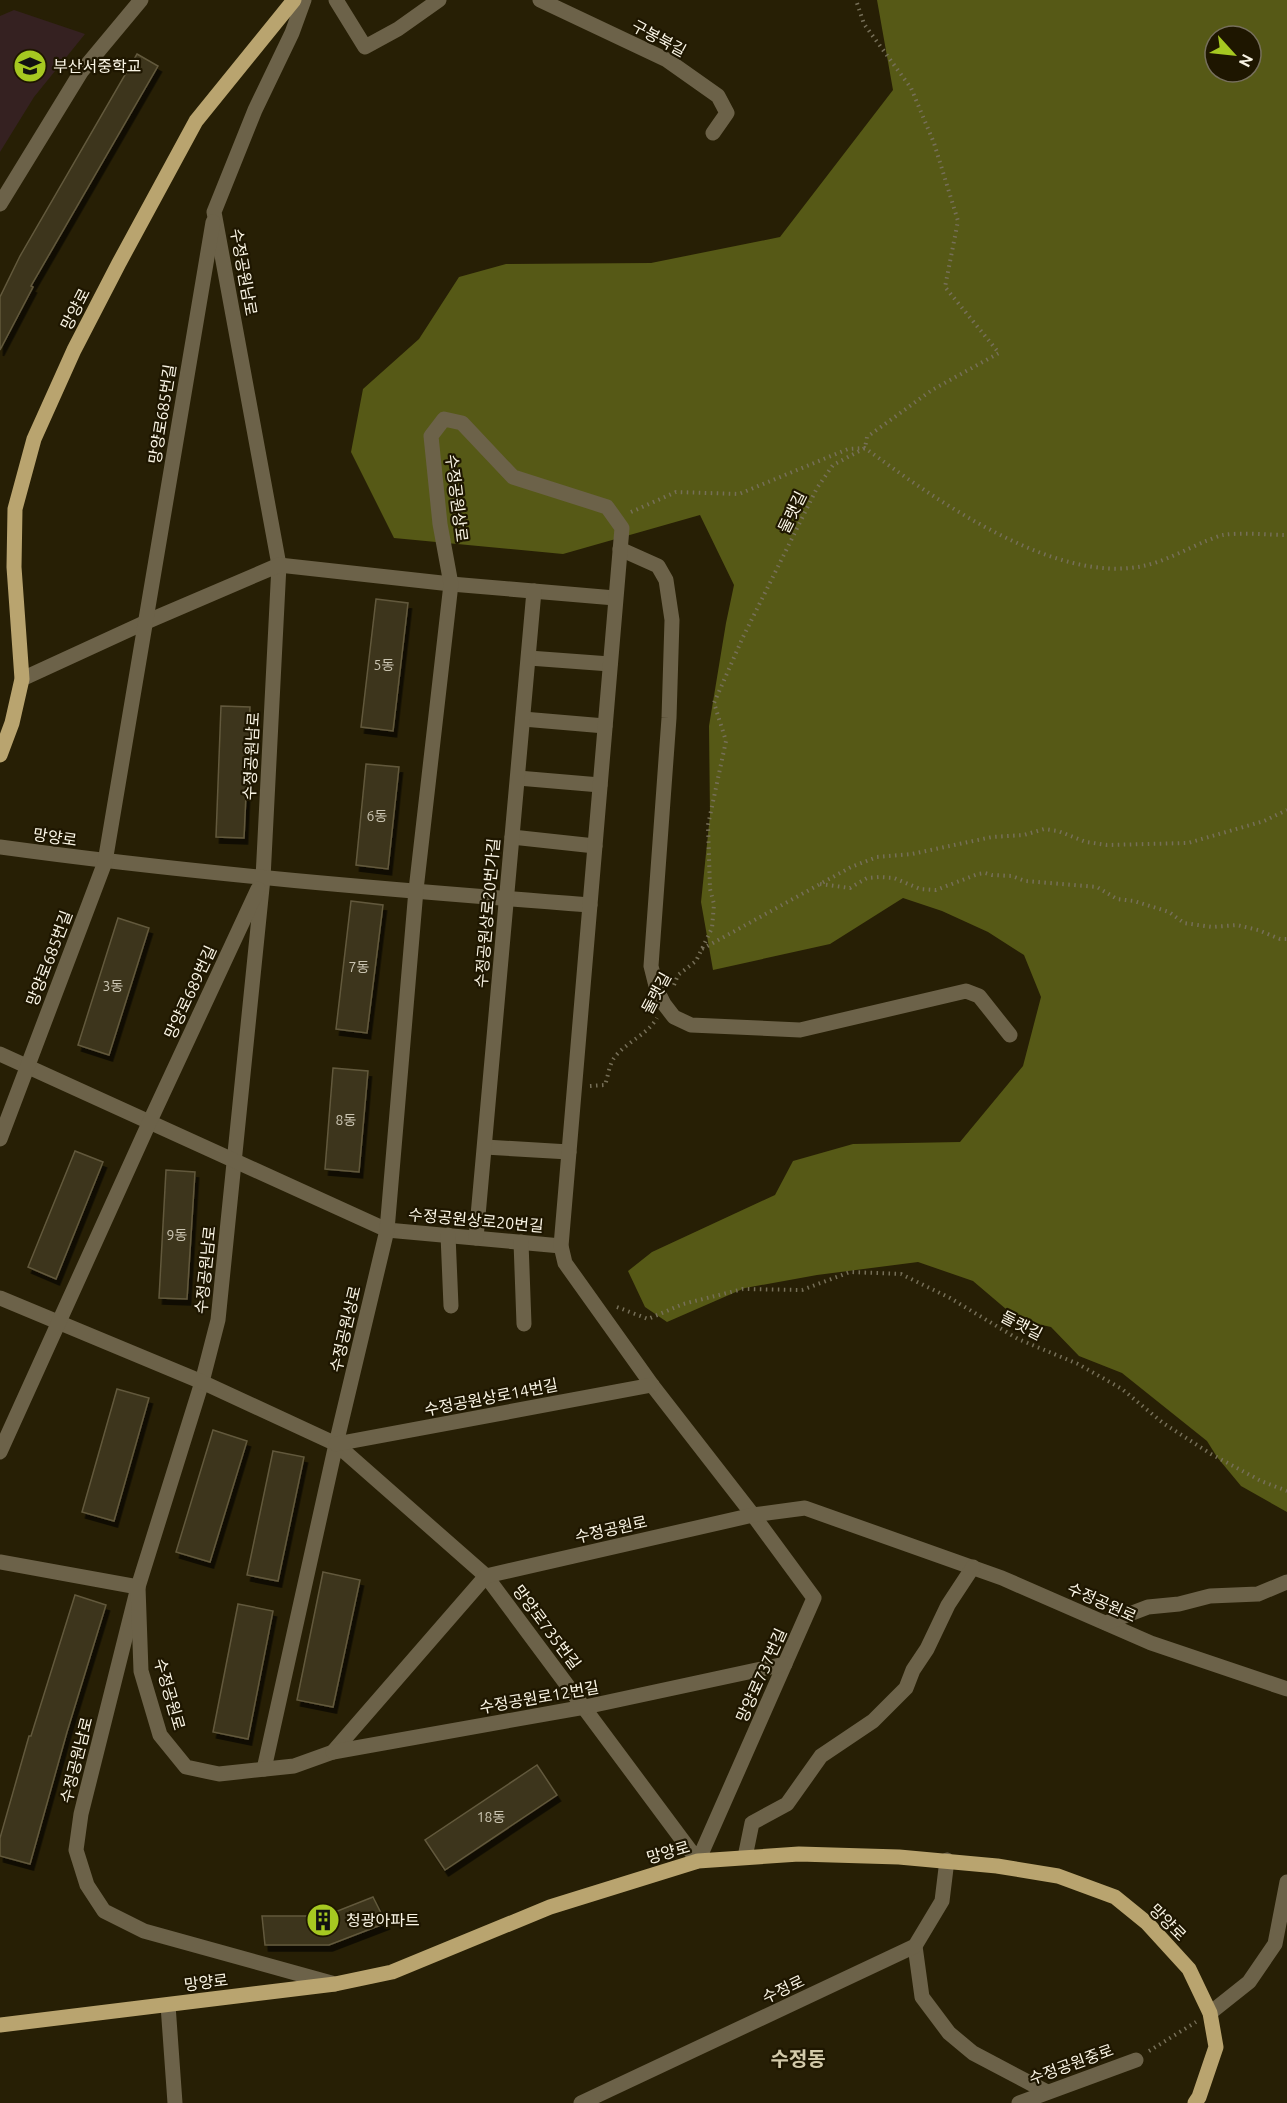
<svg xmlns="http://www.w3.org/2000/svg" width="1287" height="2103" viewBox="0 0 1287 2103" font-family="Ubuntu,'Noto Sans KR',sans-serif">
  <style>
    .education { fill: #352121 }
    .forest { fill: #565916; fill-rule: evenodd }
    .building { fill: #3d351a; stroke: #62593d; stroke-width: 1.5; filter: url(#shadow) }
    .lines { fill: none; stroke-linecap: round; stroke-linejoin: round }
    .path { stroke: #766f58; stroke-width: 4; stroke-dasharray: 1.5 4.5; stroke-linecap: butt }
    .minor { stroke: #6c6249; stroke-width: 15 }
    .major { stroke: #b9a46f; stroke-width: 15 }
    .labels { text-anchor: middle; stroke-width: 4.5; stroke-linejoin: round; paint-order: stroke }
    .number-label { font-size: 14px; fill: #cbc5b2 }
    .street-label { font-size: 16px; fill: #faf5e5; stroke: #1e1600 }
    .poi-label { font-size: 16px; fill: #faf5e5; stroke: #1e1600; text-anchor: start }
    .quarter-label { font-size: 20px; font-weight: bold; fill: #d3caaa; stroke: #1e1600 }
  </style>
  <defs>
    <filter id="shadow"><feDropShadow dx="3.5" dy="6" stdDeviation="0" flood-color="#0009"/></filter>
  </defs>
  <rect width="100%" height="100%" fill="#271f05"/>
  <path class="education" d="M14,10L85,34L34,97L0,152V16Z"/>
  <path class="forest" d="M877,0H1287V1512L1241,1486L1217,1457L1207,1441L1122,1373L1079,1356L1051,1327L1019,1320L973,1281L918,1262L817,1275L745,1288L667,1322L645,1307L628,1271L652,1252L775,1195L793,1161L853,1144L960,1142L1023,1066L1041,997L1024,955L988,932L942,911L903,898L830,944L713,970L701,902L710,815L709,726L726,623L734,585L700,515L563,554L394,538L351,452L363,389L419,339L459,277L506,264L651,263L780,237L893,90ZM1215,36H1251V72H1215Z"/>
  <g class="building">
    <path d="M137,54L158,66L31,286L33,287L0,350V297L20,256Z"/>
    <path d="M376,599L408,603L393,731L361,727Z"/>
    <path d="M221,706L250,707L244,838L216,837Z"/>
    <path d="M366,764L399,767L388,869L356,865Z"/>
    <path d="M351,901L383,905L367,1033L336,1029Z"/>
    <path d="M118,918L149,928L109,1055L78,1045Z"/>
    <path d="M333,1068L368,1071L359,1172L325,1169Z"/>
    <path d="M75,1151L103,1162L56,1279L28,1267Z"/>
    <path d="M166,1170L195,1172L187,1299L159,1298Z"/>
    <path d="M117,1389L149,1398L114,1521L82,1512Z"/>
    <path d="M213,1430L247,1441L210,1562L176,1552Z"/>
    <path d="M273,1451L304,1457L278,1581L247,1575Z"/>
    <path d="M323,1572L360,1580L333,1707L297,1700Z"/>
    <path d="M75,1595L106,1605L67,1732L30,1864L0,1856V1838L29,1736H31Z"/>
    <path d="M238,1604L273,1611L248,1739L213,1732Z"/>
    <path d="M537,1765L557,1795L445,1870L425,1840Z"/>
    <path d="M373,1897L386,1923L329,1945H265L262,1916H325Z"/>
  </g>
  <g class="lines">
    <g class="path">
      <path d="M631,512L676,492L739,494L848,449L865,448C933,498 1054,585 1143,566C1163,562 1187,549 1206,541C1212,539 1218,536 1223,535C1241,532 1268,535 1287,535"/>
      <path d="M820,884L850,888L867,878L879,877L894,878L920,889L936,890L978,874L985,873L992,875L1012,876L1025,881L1097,887L1117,899L1134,901L1169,912L1184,923L1212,927L1237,925L1258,930L1280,939H1287"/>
      <path d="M702,949L851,867L877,857L912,854L992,837L1024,835L1044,829L1058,831L1086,842L1107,845L1188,843L1264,821L1287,810"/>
      <path d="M674,985L678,975L696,961L712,928L714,904L710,889L708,825L726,741L714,703L743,637L817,488L833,465L865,448L867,437L932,390L999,353L945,287L958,221L934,143L911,88L864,24L856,0"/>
      <path d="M590,1086L605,1085C608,1077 609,1065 614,1058C626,1042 647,1035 657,1018"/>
      <path d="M617,1307L648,1319L683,1304L743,1289L802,1290L850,1272L901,1274L950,1298L1018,1339L1078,1364L1122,1389L1163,1423L1211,1454L1261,1481L1287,1491"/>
      <path d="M1149,2051L1196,2022"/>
    </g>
    <g class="minor">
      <path d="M304,0L292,33L255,110L214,212L279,565L263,878L218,1320L202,1382L138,1587L81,1814L76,1850L87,1885L104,1911L144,1931L335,1984"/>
      <path d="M336,0L365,47L398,29L439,0"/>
      <path d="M540,0L667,60L718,96L727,113L713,133"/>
      <path d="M0,204L81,72L141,0"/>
      <path d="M620,549L658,566L666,580L672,620L669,718L651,966L657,990L664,1004L674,1017L691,1025L800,1030L966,991L979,996L1010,1035"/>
      <path d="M529,658L610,664"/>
      <path d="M22,679L146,622L279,565L451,584L615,598"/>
      <path d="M523,719L605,726"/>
      <path d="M518,778L600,785"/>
      <path d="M512,837L595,846"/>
      <path d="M0,847C196,874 393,890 590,905"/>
      <path d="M0,1054L387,1230L561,1246"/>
      <path d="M0,1139L105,862L213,222"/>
      <path d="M485,1147L569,1152"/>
      <path d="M448,1235L451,1306"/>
      <path d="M476,1238L534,591"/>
      <path d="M521,1242L524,1324"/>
      <path d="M0,1298L202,1382L336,1444L486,1576L698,1861L814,1598L753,1515L652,1385L565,1263L561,1246L622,528L607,507L513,477L462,423L444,419L431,436L440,524L451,584L416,890L387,1230L336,1444L264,1769"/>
      <path d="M336,1444L652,1385"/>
      <path d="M0,1452L150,1121L258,889"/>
      <path d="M0,1562L138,1587L141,1671L160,1735L186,1767L219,1774L294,1766L333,1752L486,1576L753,1515L805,1508L1002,1578L1151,1643L1287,1689"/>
      <path d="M1106,1623L1148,1607L1179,1604L1210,1596L1258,1594L1287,1582"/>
      <path d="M333,1752L585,1707L785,1664"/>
      <path d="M745,1857L752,1823L787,1804L821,1756L873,1721L906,1688L913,1670L927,1649L948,1605L973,1567"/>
      <path d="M915,1946L922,1997L949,2033L973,2053L1047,2092"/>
      <path d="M168,2005L175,2103"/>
      <path d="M1210,2013L1249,1982L1275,1944L1287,1882"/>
      <path d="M581,2103L915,1946L942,1901L947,1860"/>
      <path d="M1019,2103L1136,2060"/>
    </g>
    <g class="major">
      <path d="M0,755L12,723L22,679L14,567L15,509L34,439L74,350L119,263L196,121L294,0"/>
      <path d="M0,2025L335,1984L392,1972L550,1907L698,1861L799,1854L899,1857L997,1866L1058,1876L1115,1897L1147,1923L1189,1969L1210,2013L1216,2047L1199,2097L1195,2103"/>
    </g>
  </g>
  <defs>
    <symbol id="school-disc" viewBox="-11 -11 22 22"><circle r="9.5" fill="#a6c821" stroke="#1e1600"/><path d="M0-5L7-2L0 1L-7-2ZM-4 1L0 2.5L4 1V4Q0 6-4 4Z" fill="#111"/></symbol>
    <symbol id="building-disc" viewBox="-11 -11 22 22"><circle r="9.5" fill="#a6c821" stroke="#1e1600"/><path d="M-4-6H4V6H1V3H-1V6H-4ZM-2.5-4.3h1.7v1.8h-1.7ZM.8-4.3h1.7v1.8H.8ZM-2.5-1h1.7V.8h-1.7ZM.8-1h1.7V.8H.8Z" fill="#111"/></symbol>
  </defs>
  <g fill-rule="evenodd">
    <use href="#school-disc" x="11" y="47" width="38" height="38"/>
    <use href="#building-disc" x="304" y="1901" width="38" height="38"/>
  </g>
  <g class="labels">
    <g class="number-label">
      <text x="384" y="670">5동</text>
      <text x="377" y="821">6동</text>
      <text x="359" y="972">7동</text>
      <text x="113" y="991">3동</text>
      <text x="346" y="1125">8동</text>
      <text x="177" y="1240">9동</text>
      <text x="491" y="1822">18동</text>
    </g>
    <g class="street-label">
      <text transform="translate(659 38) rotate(28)" y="6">구봉북길</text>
      <text transform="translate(244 272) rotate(80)" y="6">수정공원남로</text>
      <text transform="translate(75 309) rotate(-63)" y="6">망양로</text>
      <text transform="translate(162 414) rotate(-81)" y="6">망양로685번길</text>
      <text transform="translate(457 498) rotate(83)" y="6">수정공원상로</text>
      <text transform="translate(792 512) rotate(-64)" y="6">둘랫길</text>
      <text transform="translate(251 756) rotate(-87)" y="6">수정공원남로</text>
      <text transform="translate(55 837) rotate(8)" y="6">망양로</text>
      <text transform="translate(487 913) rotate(-85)" y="6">수정공원상로20번가길</text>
      <text transform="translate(49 958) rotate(-69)" y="6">망양로685번길</text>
      <text transform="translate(190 992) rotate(-65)" y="6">망양로689번길</text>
      <text transform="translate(656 993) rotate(-62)" y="6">둘랫길</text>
      <text transform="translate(476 1220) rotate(5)" y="6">수정공원상로20번길</text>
      <text transform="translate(205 1270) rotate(-84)" y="6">수정공원남로</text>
      <text transform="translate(1022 1325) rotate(27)" y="6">둘랫길</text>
      <text transform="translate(345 1329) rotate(-77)" y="6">수정공원상로</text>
      <text transform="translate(491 1397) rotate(-11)" y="6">수정공원상로14번길</text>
      <text transform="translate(611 1529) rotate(-13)" y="6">수정공원로</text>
      <text transform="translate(1102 1602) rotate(24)" y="6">수정공원로</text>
      <text transform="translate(547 1627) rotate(53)" y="6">망양로735번길</text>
      <text transform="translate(761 1675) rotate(-66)" y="6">망양로737번길</text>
      <text transform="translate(170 1694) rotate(74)" y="6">수정공원로</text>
      <text transform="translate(539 1697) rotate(-10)" y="6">수정공원로12번길</text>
      <text transform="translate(76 1760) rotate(-76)" y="6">수정공원남로</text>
      <text transform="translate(668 1852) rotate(-16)" y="6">망양로</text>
      <text transform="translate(1168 1922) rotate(45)" y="6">망양로</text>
      <text transform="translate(206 1982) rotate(-7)" y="6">망양로</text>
      <text transform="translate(783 1989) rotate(-25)" y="6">수정로</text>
      <text transform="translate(1071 2064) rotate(-20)" y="6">수정공원중로</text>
    </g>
    <g class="poi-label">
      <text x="53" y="72">부산서중학교</text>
      <text x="346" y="1926">청광아파트</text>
    </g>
    <g class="quarter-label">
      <text x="798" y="2066">수정동</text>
    </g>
  </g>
  <g transform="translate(1233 54) rotate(117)"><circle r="28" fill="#1e1600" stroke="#766f5c" stroke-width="1.5"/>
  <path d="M0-4.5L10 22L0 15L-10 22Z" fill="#a6c821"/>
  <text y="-9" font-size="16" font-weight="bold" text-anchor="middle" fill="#faf5e5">N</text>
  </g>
</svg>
